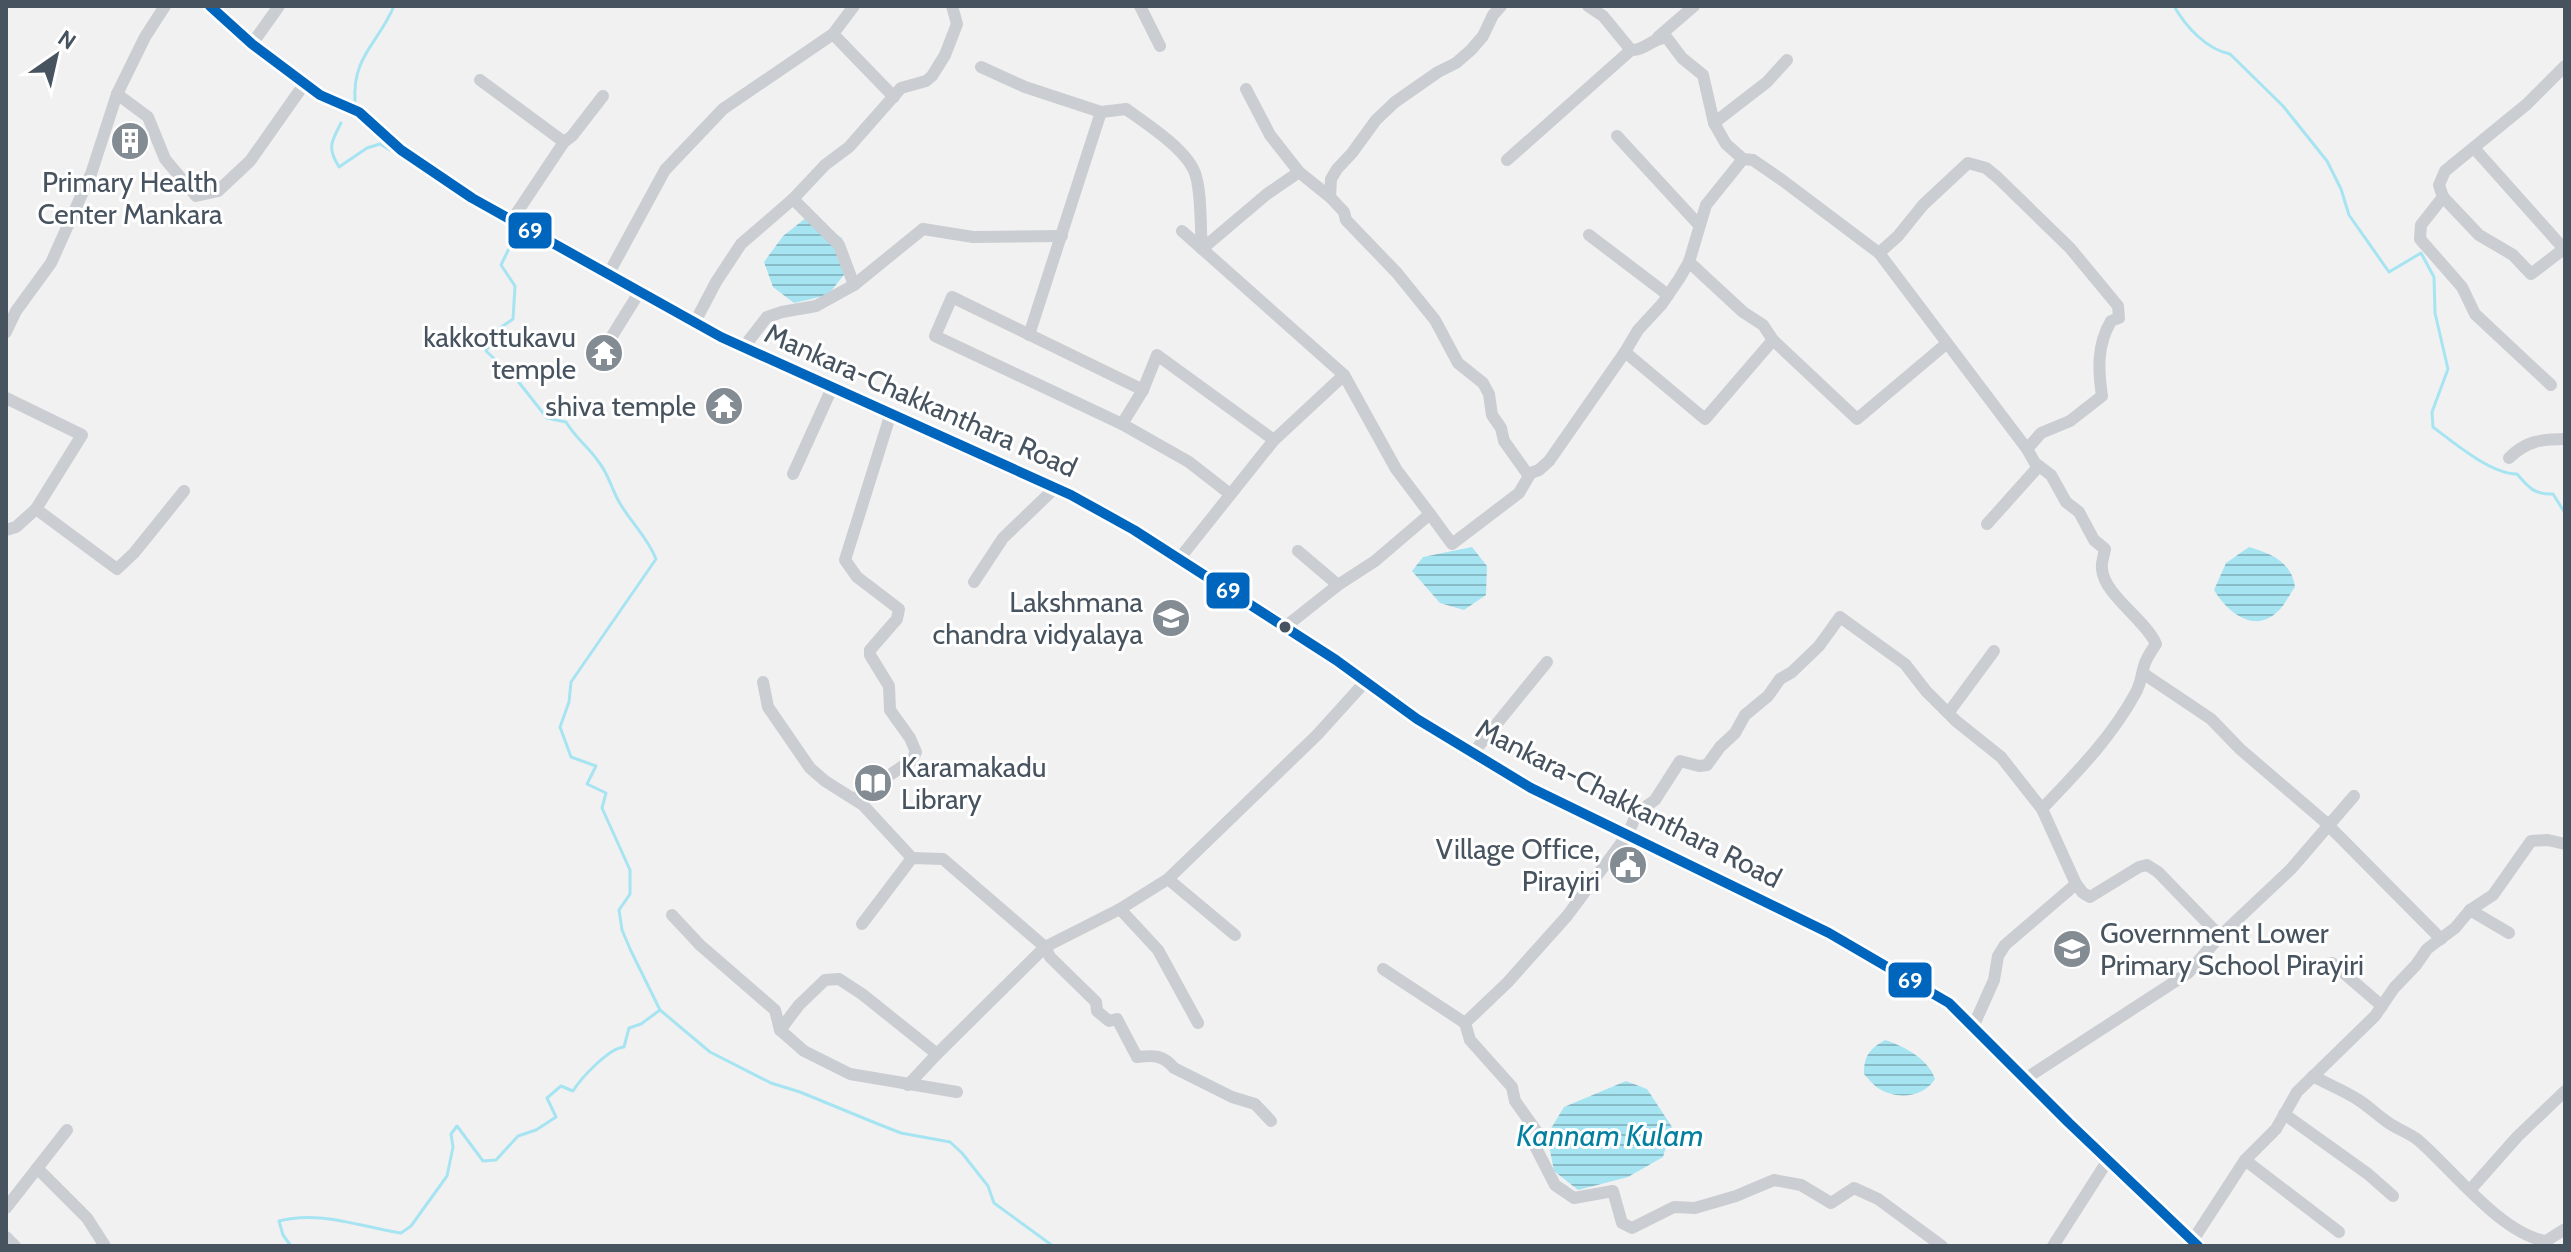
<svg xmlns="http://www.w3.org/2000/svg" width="2571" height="1252" viewBox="0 0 2571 1252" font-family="Cabin,sans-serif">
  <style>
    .water { fill: url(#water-rules) }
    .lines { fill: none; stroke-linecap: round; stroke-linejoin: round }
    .stream { stroke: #a6e4f2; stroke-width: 3 }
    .minor { stroke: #cacdd1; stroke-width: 12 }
    .major { stroke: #c7cbcf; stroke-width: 16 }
    .bus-1-casing { stroke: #fff; stroke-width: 16 }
    .bus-1 { stroke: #0065bd; stroke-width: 10 }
    .bus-dot { fill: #475460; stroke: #fff; stroke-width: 3 }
    .labels { text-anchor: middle; stroke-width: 6; stroke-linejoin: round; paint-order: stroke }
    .poi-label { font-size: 28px; fill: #475460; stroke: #fff; text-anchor: end }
    .street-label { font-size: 28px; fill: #475460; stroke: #fff }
    .water-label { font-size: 30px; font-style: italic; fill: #03809f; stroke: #fff }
    .line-badge { stroke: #fff; stroke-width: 3 }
    .badge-label { font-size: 22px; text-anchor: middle; font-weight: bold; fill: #fff }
  </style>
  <defs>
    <pattern id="water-rules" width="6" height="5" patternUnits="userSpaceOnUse" patternTransform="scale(2)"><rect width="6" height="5" fill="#a6e4f2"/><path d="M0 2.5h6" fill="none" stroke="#89bbc7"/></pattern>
  </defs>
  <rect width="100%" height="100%" fill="#f2f1f1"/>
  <g class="water">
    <path d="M807,217L842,238L850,267L828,295L794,303L773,287L764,262L783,236Z"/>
    <path d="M1472,547L1487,566L1486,595L1464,610L1440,603L1412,571L1423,557Z"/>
    <path d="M2249,547C2270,553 2292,562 2295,587C2289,595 2284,607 2276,613C2252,634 2226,610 2214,590L2226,563Z"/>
    <path d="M1885,1040C1906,1047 1928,1059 1935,1079C1923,1098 1896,1100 1878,1088C1873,1085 1868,1078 1864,1074C1864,1055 1870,1049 1885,1040Z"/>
    <path d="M1626,1081L1647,1089L1672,1127L1663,1157L1628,1177L1578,1190L1554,1171L1547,1135L1564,1107Z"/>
  </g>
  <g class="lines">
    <g class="stream">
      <path d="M2174,6C2186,27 2206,49 2230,54L2283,106L2327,161L2341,189L2349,215L2389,272L2421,253L2434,277L2435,313L2448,369L2432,412L2433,427C2454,443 2491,474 2517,474C2529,488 2535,495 2553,494L2565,513"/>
      <path d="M355,102C352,56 378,44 394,6"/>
      <path d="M341,123C331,142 327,148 339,167L367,148L380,144L390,150"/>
      <path d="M510,228L515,236L501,265L515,286L513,319L500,328L486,351L517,380L547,418L566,422C577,440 587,445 598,461C608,473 611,487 618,500C630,522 647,536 656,559L571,682L569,702L560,727L571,757L596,766L587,784L606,793L602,808L630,870V894L619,910L622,930L631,951L660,1010L710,1052L771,1083L800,1092L878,1124L901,1133L950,1142L962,1153L988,1186L994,1203L1053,1246"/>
      <path d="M291,1246L283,1235L279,1221C319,1210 361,1227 401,1233L411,1226L447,1176L453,1147L451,1134L457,1126L483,1161L496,1160L518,1136L536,1130L556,1117L547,1098L561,1086L573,1091C581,1078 609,1048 624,1047L629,1028L641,1024L660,1010"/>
    </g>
    <g class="minor">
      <path d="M1140,6L1160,46"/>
      <path d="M833,34L894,97"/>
      <path d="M1658,37L1694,6"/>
      <path d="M252,44L279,6"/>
      <path d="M981,67L1025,87L1101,112L1029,335"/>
      <path d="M480,80L564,142"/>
      <path d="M1246,89L1270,135L1299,172L1330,197"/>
      <path d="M117,94L148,117L165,159L196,196L218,191L250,161L305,83"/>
      <path d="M1101,112L1126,109C1147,124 1186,149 1195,173C1202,193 1200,227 1202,249L1267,194L1299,172"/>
      <path d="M1714,123L1767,82L1787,60"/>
      <path d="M1617,136L1699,225"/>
      <path d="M2474,148L2564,249"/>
      <path d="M1507,160L1631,50"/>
      <path d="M2443,197L2479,235L2513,255L2531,274L2565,248"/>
      <path d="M793,199L839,245L854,285"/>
      <path d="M512,220L564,142L572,136L603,96"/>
      <path d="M1182,231L1344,375L1274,440"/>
      <path d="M1589,235L1668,295"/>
      <path d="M1879,253L2027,449"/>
      <path d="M1689,262L1743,312L1763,325L1773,340L1857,419L1946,344"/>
      <path d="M609,273L665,170L723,109L833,34L854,6"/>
      <path d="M695,322L716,282L741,244L793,199L825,165L849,147L901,88L926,81L932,76L945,55L957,24L952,6"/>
      <path d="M6,332L16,311L51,263L91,174L117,94L145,37L165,6"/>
      <path d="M743,348L767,317L782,312L816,306L854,285L923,229L973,237L1062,236"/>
      <path d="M1625,352L1705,419L1773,340"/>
      <path d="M599,357L640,291"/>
      <path d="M2551,385L2475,314L2462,287L2420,239L2421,225L2443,197L2439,185L2445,171L2527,104L2565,66"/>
      <path d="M1143,390L952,297L935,336L1122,424L1189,462L1230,494"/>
      <path d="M6,398L82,435L36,509L117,569L134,553L184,491"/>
      <path d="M1122,424L1143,390L1157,355L1274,440L1179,559"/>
      <path d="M2509,458C2526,441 2541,439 2565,439"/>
      <path d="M793,474L832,388"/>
      <path d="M1528,474L1539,470L1549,461L1625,352L1638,330L1662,304L1679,279L1689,262L1706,205L1743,159"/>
      <path d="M1430,514L1452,544L1519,493L1529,476L1504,441L1501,428L1492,415L1489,394L1483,383L1458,363L1435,320L1397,273L1346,220L1344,212L1330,197L1331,179L1337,169L1352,153L1376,120L1395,102L1438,72L1456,63L1471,50L1483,36L1493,15L1501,6"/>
      <path d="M1987,524L2039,466"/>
      <path d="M6,530L16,527L36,509"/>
      <path d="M974,582L1003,538L1055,488"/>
      <path d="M1338,585L1375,561L1430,514L1396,469L1344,375"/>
      <path d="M1285,627L1338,585L1298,551"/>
      <path d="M2144,674L2211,719L2240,749L2324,821L2441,939"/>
      <path d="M763,682L768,707L810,768L825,781L863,805L912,858"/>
      <path d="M1949,712L1994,651"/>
      <path d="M1473,753L1547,662"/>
      <path d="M854,799L912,760L916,752L910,738L890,710L889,686L870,655V650L897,619L899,609L857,577L845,560L891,413"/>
      <path d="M1168,879L1235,935"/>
      <path d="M1120,909L1158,950L1198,1023"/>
      <path d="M2470,910L2509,933"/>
      <path d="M672,915L700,945L775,1010L780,1030L804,1051L850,1074L957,1092"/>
      <path d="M862,924L912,858L943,859L1045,947L1050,957L1096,1002L1097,1011L1109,1021L1117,1019L1137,1057C1154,1055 1163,1055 1174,1068L1232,1097L1255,1104L1271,1121"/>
      <path d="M2220,936L2291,869L2354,796"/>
      <path d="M2332,963L2382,1006"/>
      <path d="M1383,969L1465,1023L1508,982L1567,916L1628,834L1637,813L1655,800L1680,761L1699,766L1707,765L1720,747L1735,733L1745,715L1768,696L1780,679L1792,672L1819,646L1840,617L1905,664L1926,691L1956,721L2001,757L2042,809C2076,773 2111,738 2135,694C2141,684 2141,676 2144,666C2146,658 2152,650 2156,644C2145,619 2104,595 2102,569C2101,563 2104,555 2105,549L2094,540L2079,512L2066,502L2051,475L2035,463L2027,449L2041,433L2070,421L2102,396C2098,369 2097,345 2111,321L2119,318L2118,306L2070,248L1997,177L1986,168L1968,163L1923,205L1898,236L1879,253L1782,180L1753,160L1743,159L1726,144L1714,123L1703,75L1682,58L1667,38C1653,37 1645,51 1631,50L1603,16L1588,6"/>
      <path d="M1465,1023L1470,1040L1512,1087L1515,1101L1537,1132L1536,1148L1555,1185L1574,1198L1613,1191L1622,1223L1632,1228L1674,1207L1695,1208L1736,1196L1774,1180L1801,1185L1831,1203L1854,1188L1878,1199L1942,1246"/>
      <path d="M1973,1027L1994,980L1998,956L2005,945L2076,884L2042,809"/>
      <path d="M780,1030L799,1005L825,980L839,979L862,994L937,1054L1045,947L1120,909L1168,879L1317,735L1365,682"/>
      <path d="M2313,1076C2327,1084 2343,1090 2357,1099C2367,1105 2376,1114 2386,1121C2396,1129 2408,1132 2418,1140C2452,1169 2501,1234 2546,1241L2565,1229"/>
      <path d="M2025,1079L2188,973L2220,936L2158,872L2147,865L2139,867L2090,897L2083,893L2076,884"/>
      <path d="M908,1085L937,1054"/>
      <path d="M2284,1114L2368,1174L2393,1196"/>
      <path d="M2245,1160L2339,1232"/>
      <path d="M37,1168L87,1218L105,1246"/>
      <path d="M2470,1190L2517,1137L2565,1091"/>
      <path d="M6,1208L67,1130"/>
      <path d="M6,1237L15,1246"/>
      <path d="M2193,1240L2245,1160L2276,1129L2297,1092L2375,1016L2394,988L2416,965L2427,949L2455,928L2470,910L2493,895L2531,841L2548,840L2565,844"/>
      <path d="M2053,1246L2108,1160"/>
    </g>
    <path class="major" d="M210,6L252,44L320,95L359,112L401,150L472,198L721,337L1071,495L1134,530L1336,660L1417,719L1531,788L1829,933L1949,1003L2069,1123L2198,1246"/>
    <defs>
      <path id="bus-1" d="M210,6L252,44L320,95L359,112L401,150L472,198L721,337L1071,495L1134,530L1336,660L1417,719L1531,788L1829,933L1949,1003L2069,1123L2198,1246"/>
    </defs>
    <use href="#bus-1" class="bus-1-casing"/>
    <use href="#bus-1" class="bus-1"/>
  </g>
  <defs>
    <symbol id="building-disc" viewBox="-11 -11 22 22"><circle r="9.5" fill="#838b93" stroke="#fff"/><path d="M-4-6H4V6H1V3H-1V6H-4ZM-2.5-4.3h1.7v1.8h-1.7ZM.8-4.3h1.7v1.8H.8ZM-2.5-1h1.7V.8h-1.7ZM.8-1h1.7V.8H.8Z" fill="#fff"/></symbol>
    <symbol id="temple-disc" viewBox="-11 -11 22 22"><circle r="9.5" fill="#838b93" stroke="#fff"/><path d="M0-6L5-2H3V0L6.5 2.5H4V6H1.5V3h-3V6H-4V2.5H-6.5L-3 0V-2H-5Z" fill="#fff"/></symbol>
    <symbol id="school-disc" viewBox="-11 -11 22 22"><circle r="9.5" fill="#838b93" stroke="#fff"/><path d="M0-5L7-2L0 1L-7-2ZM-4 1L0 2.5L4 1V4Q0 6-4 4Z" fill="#fff"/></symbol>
    <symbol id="library-disc" viewBox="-11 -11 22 22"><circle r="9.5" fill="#838b93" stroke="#fff"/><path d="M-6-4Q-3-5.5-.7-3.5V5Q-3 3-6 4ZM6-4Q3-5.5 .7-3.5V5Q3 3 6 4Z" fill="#fff"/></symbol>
    <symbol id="civic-disc" viewBox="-11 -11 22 22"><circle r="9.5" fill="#838b93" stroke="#fff"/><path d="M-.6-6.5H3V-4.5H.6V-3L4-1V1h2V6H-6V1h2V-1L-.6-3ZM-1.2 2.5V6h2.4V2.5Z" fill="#fff"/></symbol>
  </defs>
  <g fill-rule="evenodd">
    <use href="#building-disc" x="108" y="119" width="44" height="44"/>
    <use href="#temple-disc" x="582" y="331" width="44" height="44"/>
    <use href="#temple-disc" x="702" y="384" width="44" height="44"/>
    <use href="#school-disc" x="1149" y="596" width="44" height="44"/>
    <use href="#library-disc" x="851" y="761" width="44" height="44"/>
    <use href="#civic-disc" x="1606" y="843" width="44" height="44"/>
    <use href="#school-disc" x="2050" y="927" width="44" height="44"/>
  </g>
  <circle class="bus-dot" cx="1285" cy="627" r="7"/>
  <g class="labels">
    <g class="poi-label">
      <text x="130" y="192" text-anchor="middle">Primary Health<tspan x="130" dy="32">Center Mankara</tspan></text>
      <text x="576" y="347">kakkottukavu<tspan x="576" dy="32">temple</tspan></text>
      <text x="696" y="416">shiva temple</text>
      <text x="1143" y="612">Lakshmana<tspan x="1143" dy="32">chandra vidyalaya</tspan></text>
      <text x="901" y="777" text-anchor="start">Karamakadu<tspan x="901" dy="32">Library</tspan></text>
      <text x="1600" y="859">Village Office,<tspan x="1600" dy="32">Pirayiri</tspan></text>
      <text x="2100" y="943" text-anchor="start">Government Lower<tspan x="2100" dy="32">Primary School Pirayiri</tspan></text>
    </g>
    <g class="street-label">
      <text transform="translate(921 400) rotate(24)" y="10">Mankara-Chakkanthara Road</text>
      <text transform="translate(1629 803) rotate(27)" y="10">Mankara-Chakkanthara Road</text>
    </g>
    <g class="water-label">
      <text x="1610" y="1146">Kannam Kulam</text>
    </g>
  </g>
  <g class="line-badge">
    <rect x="507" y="211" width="46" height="39" rx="8" fill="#0065bd"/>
    <rect x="1205" y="571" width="46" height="39" rx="8" fill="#0065bd"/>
    <rect x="1887" y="961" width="46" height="38" rx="8" fill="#0065bd"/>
  </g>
  <g class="badge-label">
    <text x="530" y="238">69</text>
    <text x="1228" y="598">69</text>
    <text x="1910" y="988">69</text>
  </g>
  <rect width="2571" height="1252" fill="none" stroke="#475460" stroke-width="16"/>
  <g transform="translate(56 56) rotate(34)" stroke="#ffffff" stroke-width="6" paint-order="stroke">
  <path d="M0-6L14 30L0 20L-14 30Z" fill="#475460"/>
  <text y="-12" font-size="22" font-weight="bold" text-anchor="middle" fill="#475460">N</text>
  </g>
</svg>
